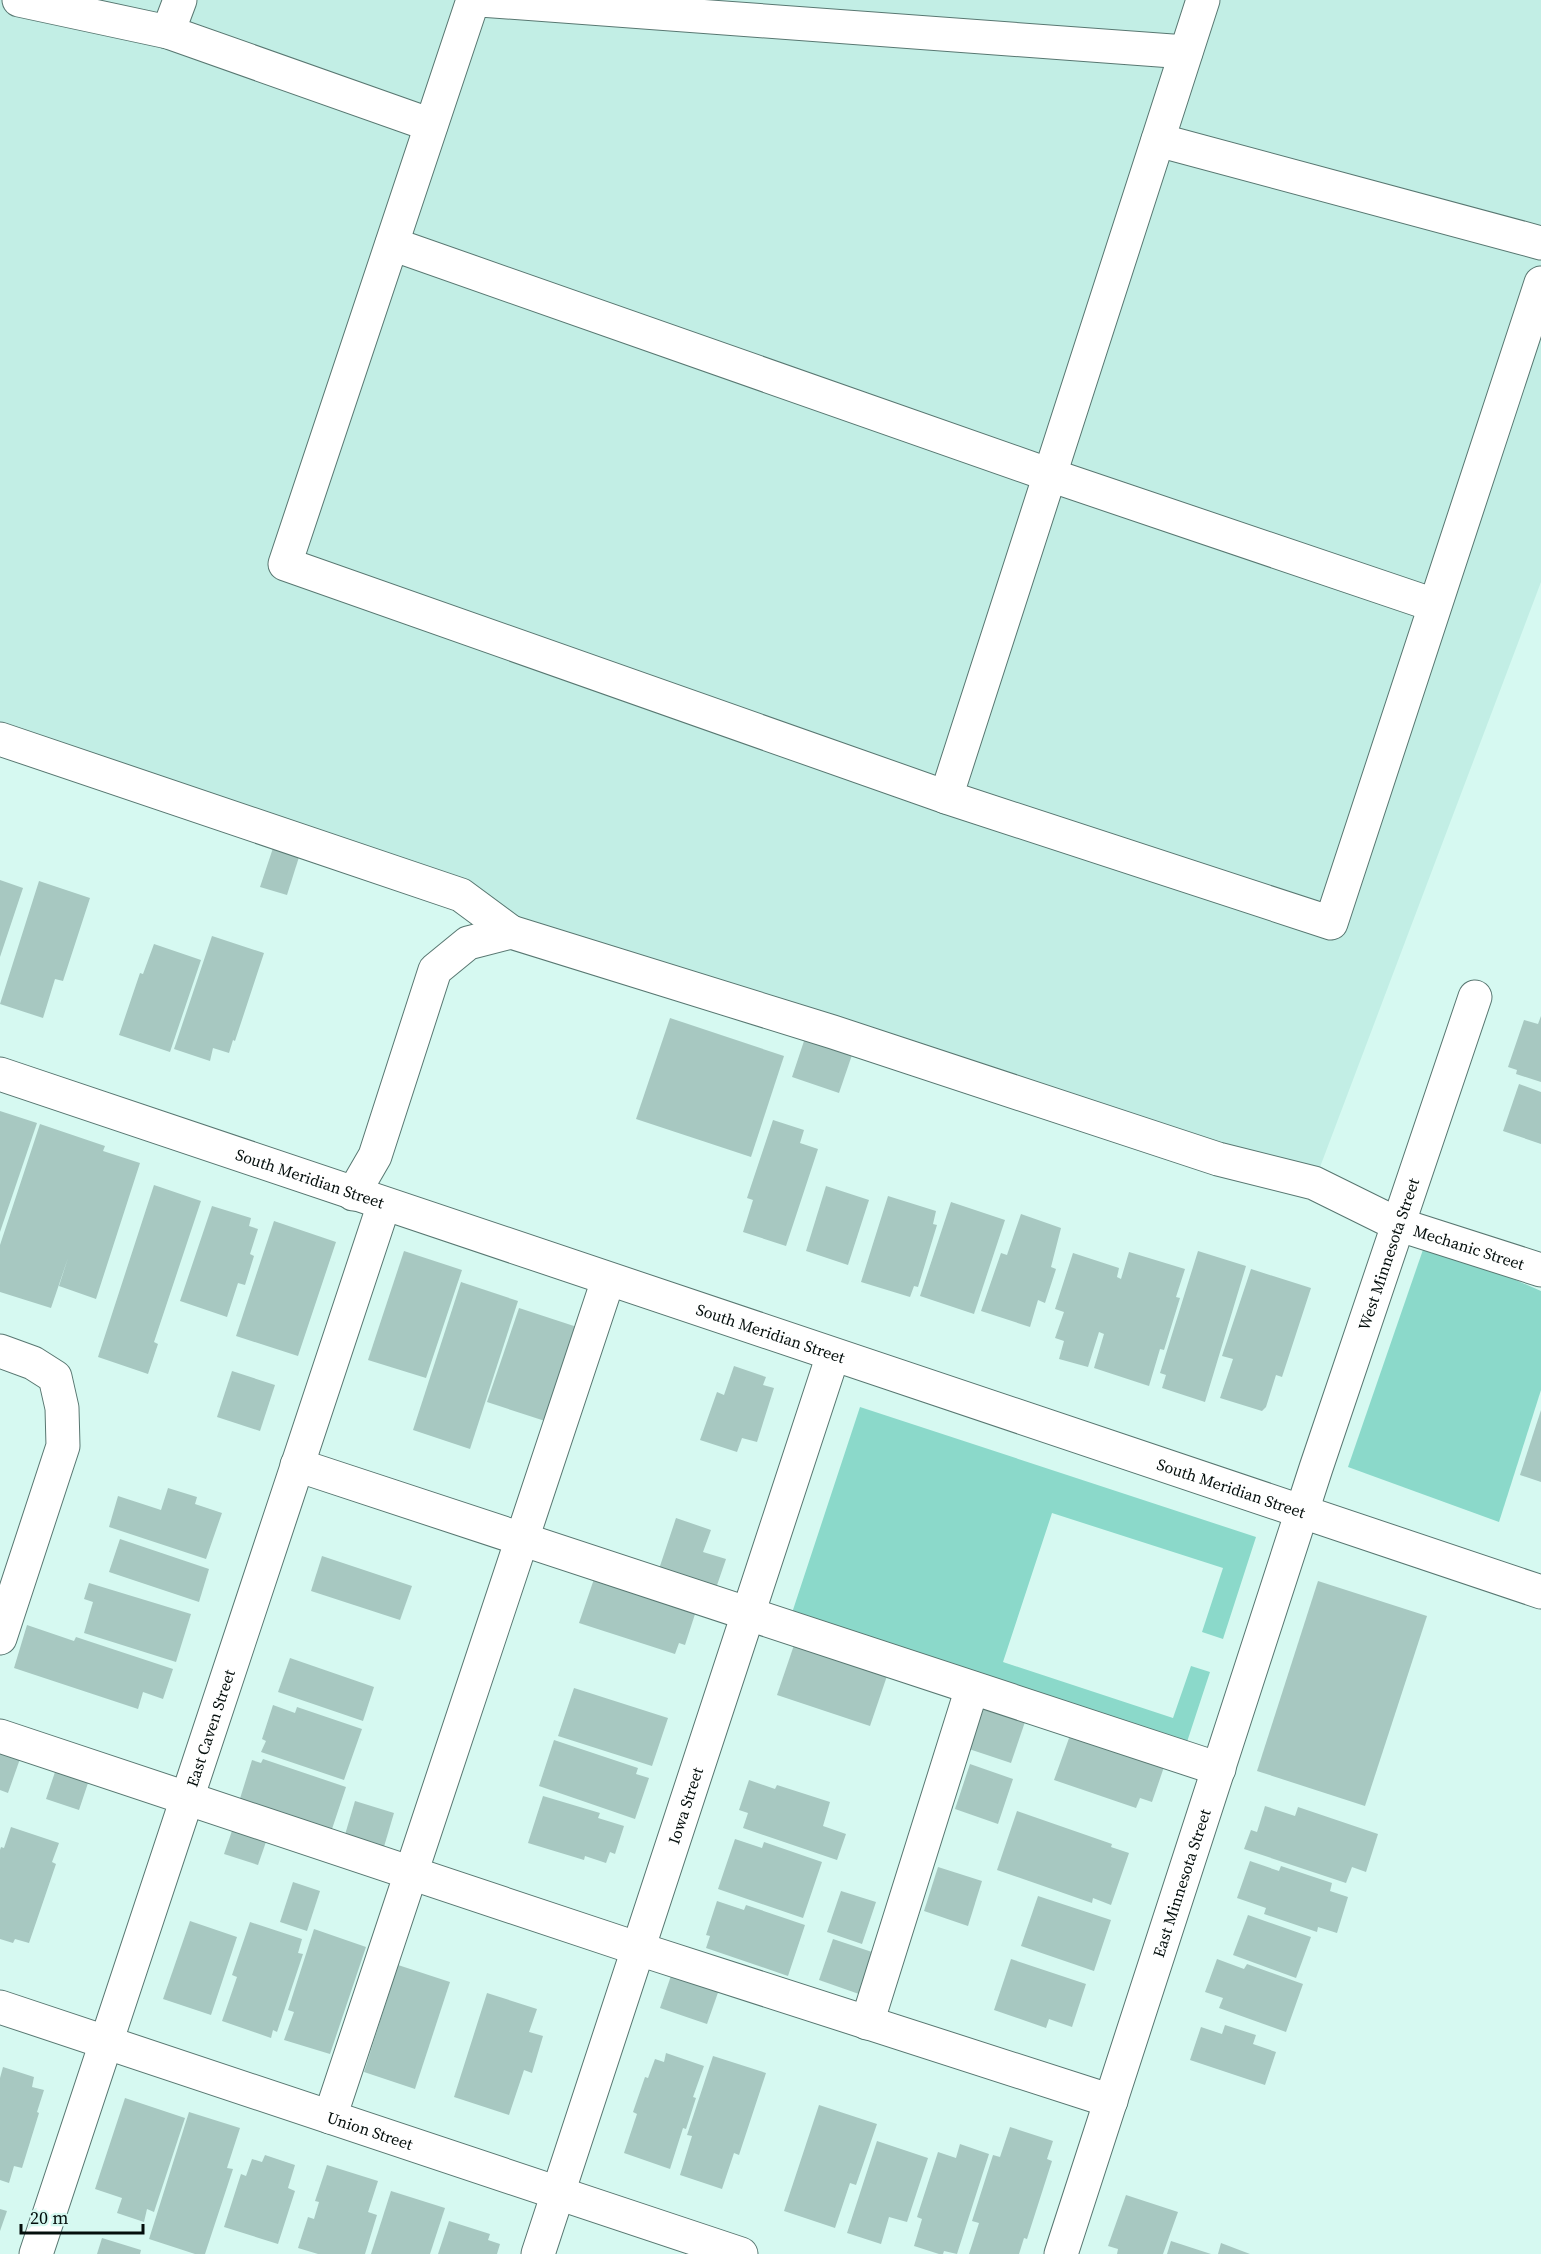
<svg xmlns="http://www.w3.org/2000/svg" width="1541" height="2254" viewBox="0 0 1541 2254" font-family="'Source Serif 4',serif">
  <style>
    .built { fill: #c2eee5 }
    .green { fill: #8bd9ca }
    .building { fill: #a7c8c1 }
    .lines { fill: none; stroke-linecap: round; stroke-linejoin: round }
    .minor-casing { stroke: #587771; stroke-width: 35 }
    .major-casing { stroke: #587771; stroke-width: 35 }
    .minor { stroke: #fff; stroke-width: 33 }
    .major { stroke: #fff; stroke-width: 33 }
    .labels { text-anchor: middle; stroke-width: 4.5; stroke-linejoin: round; paint-order: stroke }
    .street-label { font-size: 16px; fill: #040e0c; stroke: #d6f9f1 }
  </style>
  <rect width="100%" height="100%" fill="#d6f9f1"/>
  <path class="built" d="M0,0H1541V582L1314,1183L667,981L461,895L0,739Z"/>
  <g class="green">
    <path d="M1426,1241L1541,1291V1390L1499,1522L1348,1467Z"/>
    <path d="M860,1407L1256,1537L1223,1639L1202,1632L1223,1568L1052,1513L1003,1662L1173,1718L1191,1666L1210,1672L1185,1748L790,1619Z"/>
  </g>
  <g class="building">
    <path d="M273,848L299,857L287,895L260,887Z"/>
    <path d="M0,880L23,888L0,957Z"/>
    <path d="M39,881L90,898L63,981L55,979L43,1018L0,1004Z"/>
    <path d="M212,936L264,953L235,1041L233,1040L229,1053L213,1048L210,1061L174,1049Z"/>
    <path d="M154,944L201,960L170,1052L119,1035L140,973L143,974Z"/>
    <path d="M1541,1016V1082L1516,1074L1517,1070L1508,1067L1524,1020L1538,1024Z"/>
    <path d="M670,1018L784,1056L751,1157L636,1119Z"/>
    <path d="M806,1035L853,1052L839,1093L792,1077Z"/>
    <path d="M1519,1084L1541,1092V1144L1503,1131Z"/>
    <path d="M0,1111L37,1123L0,1232Z"/>
    <path d="M773,1120L804,1130L800,1143L818,1149L786,1246L743,1232L753,1200L747,1198Z"/>
    <path d="M40,1124L105,1146L103,1151L140,1163L96,1299L59,1286L68,1258L51,1308L0,1292V1245Z"/>
    <path d="M154,1185L201,1201L154,1342L158,1344L148,1374L98,1357Z"/>
    <path d="M826,1186L869,1200L848,1265L806,1251Z"/>
    <path d="M888,1196L936,1211L933,1224L937,1225L918,1287L914,1286L910,1297L861,1282Z"/>
    <path d="M951,1202L1005,1220L974,1314L920,1296Z"/>
    <path d="M212,1206L251,1218L249,1226L258,1229L250,1254L254,1256L245,1285L238,1283L227,1317L180,1301Z"/>
    <path d="M1021,1214L1061,1228L1051,1267L1056,1269L1045,1303L1038,1300L1030,1327L981,1311L1001,1253L1007,1255Z"/>
    <path d="M274,1221L336,1242L298,1356L236,1336Z"/>
    <path d="M404,1251L462,1270L426,1378L368,1360Z"/>
    <path d="M1198,1251L1246,1266L1205,1402L1162,1388L1166,1375L1160,1373Z"/>
    <path d="M1129,1252L1185,1269L1176,1297L1180,1298L1164,1350L1160,1349L1149,1386L1094,1368L1104,1334L1099,1332L1088,1367L1059,1359L1064,1341L1055,1338L1064,1312L1055,1309L1073,1253L1119,1268L1117,1277L1121,1279Z"/>
    <path d="M1251,1269L1311,1288L1282,1377L1276,1375L1266,1407L1262,1411L1220,1398L1233,1359L1222,1356Z"/>
    <path d="M461,1282L518,1301L470,1449L413,1430Z"/>
    <path d="M519,1308L577,1327L545,1421L487,1402Z"/>
    <path d="M734,1366L766,1377L763,1385L774,1388L757,1442L742,1438L737,1452L700,1440L717,1392L724,1395Z"/>
    <path d="M232,1371L275,1385L260,1431L217,1417Z"/>
    <path d="M1541,1410V1482L1520,1475Z"/>
    <path d="M168,1488L197,1497L195,1504L222,1513L206,1559L109,1527L118,1496L161,1510Z"/>
    <path d="M676,1518L711,1530L703,1552L726,1559L715,1591L658,1572Z"/>
    <path d="M120,1539L209,1569L199,1602L109,1572Z"/>
    <path d="M322,1556L412,1586L400,1620L311,1591Z"/>
    <path d="M594,1579L696,1611L685,1645L679,1643L675,1654L579,1623Z"/>
    <path d="M1318,1581L1427,1616L1365,1806L1257,1771Z"/>
    <path d="M89,1583L191,1614L176,1662L84,1633L93,1602L84,1599Z"/>
    <path d="M27,1625L74,1641L76,1637L173,1669L163,1699L143,1692L138,1709L14,1668Z"/>
    <path d="M794,1645L887,1676L870,1726L777,1695Z"/>
    <path d="M290,1658L374,1687L363,1721L278,1692Z"/>
    <path d="M574,1688L668,1718L652,1766L558,1736Z"/>
    <path d="M985,1701L1027,1716L1011,1763L969,1749Z"/>
    <path d="M273,1705L295,1713L297,1707L362,1729L344,1780L261,1752L266,1741L262,1739Z"/>
    <path d="M1073,1727L1164,1767L1152,1802L1140,1798L1136,1808L1054,1780Z"/>
    <path d="M554,1740L638,1768L636,1774L649,1778L635,1819L539,1786Z"/>
    <path d="M0,1749L21,1756L8,1793L0,1790Z"/>
    <path d="M263,1759L346,1787L330,1835L238,1805L252,1760L261,1763Z"/>
    <path d="M970,1764L1013,1779L998,1824L955,1809Z"/>
    <path d="M56,1769L89,1780L79,1810L46,1799Z"/>
    <path d="M749,1780L775,1789L777,1785L830,1802L823,1826L846,1834L837,1860L743,1828L748,1813L739,1810Z"/>
    <path d="M543,1796L600,1813L598,1818L624,1826L615,1854L610,1852L606,1863L585,1856L584,1860L528,1843Z"/>
    <path d="M355,1801L394,1813L383,1850L344,1838Z"/>
    <path d="M1265,1806L1295,1816L1298,1807L1378,1834L1366,1872L1352,1867L1346,1883L1244,1849L1251,1830L1257,1832Z"/>
    <path d="M1017,1811L1112,1844L1111,1847L1129,1853L1111,1905L1093,1898L1092,1903L997,1870Z"/>
    <path d="M11,1827L59,1843L52,1862L56,1864L29,1943L15,1939L13,1943L0,1939V1850L1,1847L4,1848Z"/>
    <path d="M233,1828L267,1839L258,1865L224,1854Z"/>
    <path d="M735,1839L762,1848L764,1842L822,1862L803,1918L718,1889Z"/>
    <path d="M1250,1861L1279,1871L1281,1866L1332,1883L1330,1891L1348,1897L1337,1933L1318,1927L1317,1932L1264,1914L1266,1908L1237,1898Z"/>
    <path d="M938,1867L982,1881L968,1926L924,1911Z"/>
    <path d="M293,1882L320,1891L307,1931L280,1922Z"/>
    <path d="M841,1891L876,1902L862,1944L827,1932Z"/>
    <path d="M1038,1896L1111,1920L1094,1971L1021,1946Z"/>
    <path d="M717,1901L744,1910L746,1905L805,1925L788,1976L706,1948L710,1936L706,1935Z"/>
    <path d="M1248,1915L1311,1937L1296,1978L1233,1955Z"/>
    <path d="M190,1921L237,1937L211,2015L163,1999Z"/>
    <path d="M250,1922L302,1939L298,1953L303,1954L277,2032L273,2030L271,2038L222,2021L237,1977L232,1975Z"/>
    <path d="M314,1929L366,1947L330,2054L284,2040L294,2012L288,2010Z"/>
    <path d="M833,1939L872,1952L859,1994L819,1980Z"/>
    <path d="M1011,1959L1086,1984L1072,2027L1049,2019L1046,2028L994,2010Z"/>
    <path d="M1217,1959L1244,1969L1247,1964L1303,1984L1286,2032L1219,2008L1223,1998L1205,1992Z"/>
    <path d="M398,1965L450,1982L415,2089L364,2072Z"/>
    <path d="M674,1967L721,1984L707,2024L660,2008Z"/>
    <path d="M487,1993L537,2009L529,2032L543,2036L532,2073L524,2070L509,2115L454,2097Z"/>
    <path d="M1225,2025L1256,2035L1253,2044L1276,2052L1265,2085L1190,2060L1201,2027L1222,2034Z"/>
    <path d="M666,2053L704,2066L693,2097L696,2098L686,2129L683,2128L670,2169L624,2153L637,2114L633,2112L645,2077L648,2078L655,2059L664,2062Z"/>
    <path d="M713,2056L766,2073L739,2155L734,2153L722,2189L680,2175L692,2136L687,2135Z"/>
    <path d="M3,2067L34,2077L32,2087L44,2090L37,2112L39,2113L22,2168L14,2166L9,2183L0,2180V2078Z"/>
    <path d="M125,2098L185,2118L154,2212L147,2209L144,2222L117,2213L122,2198L95,2189Z"/>
    <path d="M819,2105L877,2124L856,2185L850,2183L835,2228L784,2211Z"/>
    <path d="M189,2112L240,2128L227,2168L233,2169L205,2254H195L149,2239Z"/>
    <path d="M1010,2127L1053,2141L1047,2159L1052,2161L1027,2239L1024,2238L1019,2254H969L979,2223L972,2221L993,2155L1000,2157Z"/>
    <path d="M877,2141L928,2158L907,2222L889,2217L881,2244L847,2233Z"/>
    <path d="M960,2144L989,2154L957,2254L944,2251L943,2254H939L914,2246L922,2219L917,2217L938,2152L956,2158Z"/>
    <path d="M265,2155L295,2165L288,2188L295,2191L278,2244L224,2227L241,2174L246,2176L252,2159L262,2162Z"/>
    <path d="M327,2165L378,2181L368,2212L377,2215L365,2254H318L298,2248L308,2217L314,2219L319,2202L315,2201Z"/>
    <path d="M391,2191L445,2208L430,2254H371Z"/>
    <path d="M1126,2195L1178,2212L1163,2254H1117L1118,2249L1108,2246Z"/>
    <path d="M0,2209L7,2211L0,2231Z"/>
    <path d="M449,2221L490,2234L488,2240L500,2244L497,2254H438Z"/>
    <path d="M102,2238L141,2250L140,2254H97Z"/>
    <path d="M1171,2241L1211,2254H1167Z"/>
    <path d="M1221,2243L1250,2254H1218Z"/>
  </g>
  <g class="lines">
    <defs>
      <g id="minor">
        <path d="M19,0L168,32"/>
        <path d="M180,0L168,32L431,125"/>
        <path d="M473,0L285,564L946,797"/>
        <path d="M480,0L1186,52"/>
        <path d="M1203,0L946,797L1331,923L1541,283"/>
        <path d="M1158,140L1541,243"/>
        <path d="M392,244L1050,475L1434,605"/>
        <path d="M0,739L461,895L511,932"/>
        <path id="s1" d="M353,1194L375,1156L435,970L468,943L511,932L833,1032L1218,1159L1314,1183L1397,1224L1541,1270"/>
        <path d="M0,1351L33,1363L55,1377L62,1408L63,1446L0,1638"/>
        <path d="M297,1465L1219,1769"/>
        <path d="M0,1736L639,1949L1111,2101"/>
        <path id="s2" d="M0,2007L741,2254"/>
        <path d="M867,2023L972,1688"/>
        <path d="M330,2117L608,1280"/>
        <path id="s3" d="M36,2254L384,1204"/>
        <path id="s4" d="M538,2254L833,1355"/>
        <path id="s5" d="M1061,2254L1316,1468L1475,997"/>
      </g>
      <g id="major">
        <path id="s6" d="M0,1074L1541,1592"/>
      </g>
    </defs>
    <use href="#minor" class="minor-casing"/>
    <use href="#major" class="major-casing"/>
    <use href="#minor" class="minor"/>
    <use href="#major" class="major"/>
  </g>
  <g class="labels">
    <g class="street-label">
      <text dy="6" stroke="none"><textPath href="#s6" startOffset="327">South Meridian Street</textPath></text>
      <text dy="6" stroke="none"><textPath href="#s1" startOffset="1336">Mechanic Street</textPath></text>
      <text dy="6" stroke="none"><textPath href="#s5" startOffset="1052">West Minnesota Street</textPath></text>
      <text dy="6" stroke="none"><textPath href="#s6" startOffset="813">South Meridian Street</textPath></text>
      <text dy="6" stroke="none"><textPath href="#s6" startOffset="1299">South Meridian Street</textPath></text>
      <text dy="6" stroke="none"><textPath href="#s3" startOffset="554">East Caven Street</textPath></text>
      <text dy="6" stroke="none"><textPath href="#s4" startOffset="472">Iowa Street</textPath></text>
      <text dy="6" stroke="none"><textPath href="#s5" startOffset="390">East Minnesota Street</textPath></text>
      <text dy="6" stroke="none"><textPath href="#s2" startOffset="390">Union Street</textPath></text>
    </g>
  </g>
  <path d="M21 2224v9h122v-9" fill="none" stroke="#040e0c" stroke-width="3"/>
  <text x="30" y="2224" font-size="18" fill="#040e0c" stroke="#d6f9f1" stroke-width="4.5" paint-order="stroke">20 m</text>
</svg>
